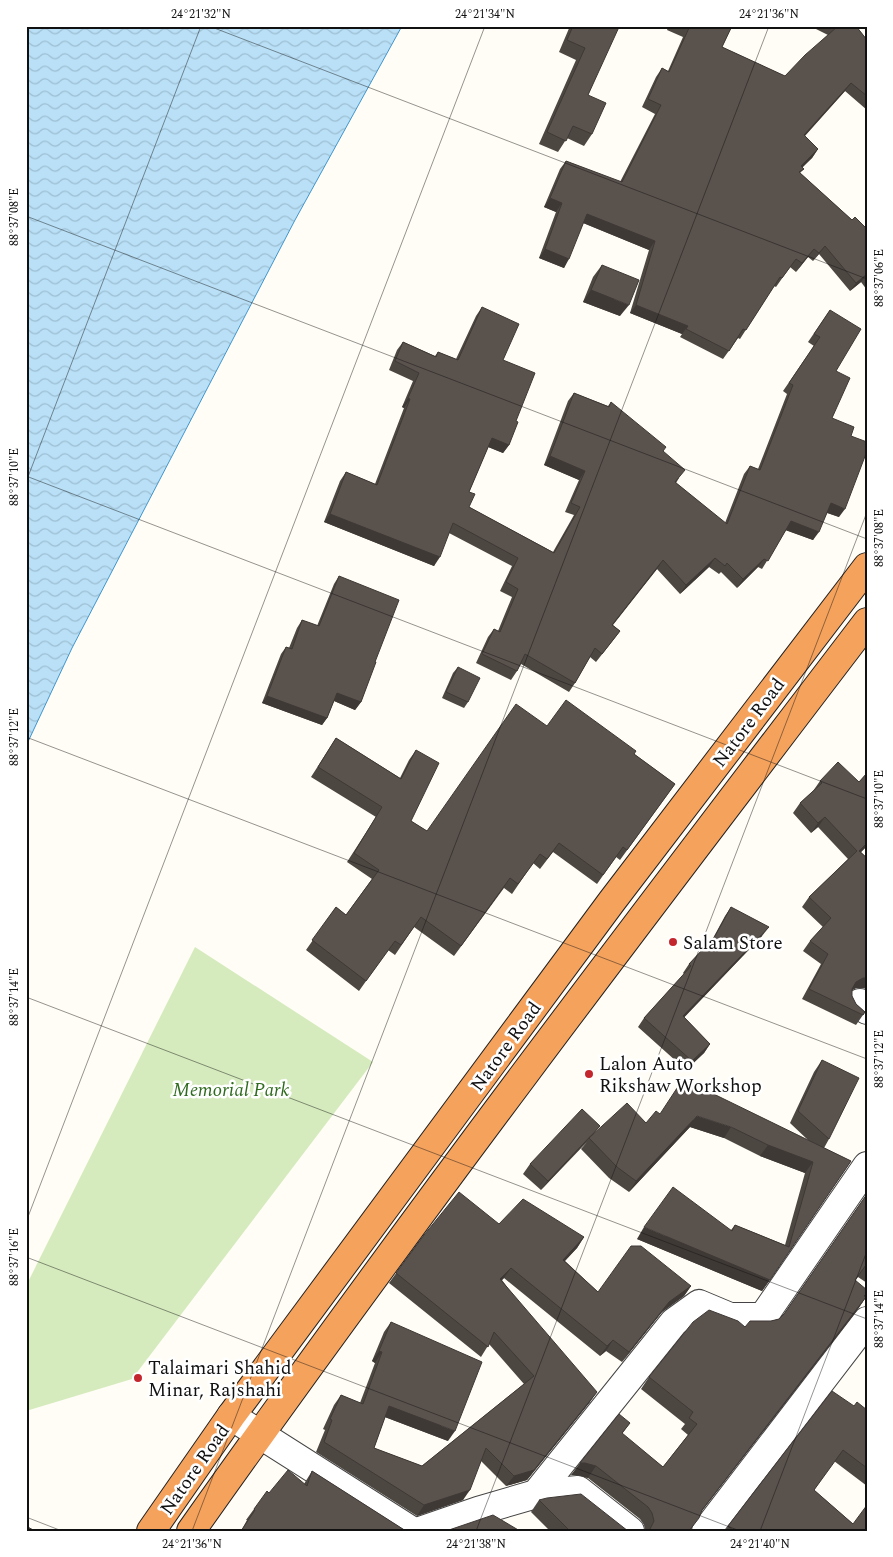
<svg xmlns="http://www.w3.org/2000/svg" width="893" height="1557" viewBox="0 0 893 1557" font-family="Spectral,serif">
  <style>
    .green { fill: #d5ebbd }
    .water { fill: url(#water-waves); stroke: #3f96cf }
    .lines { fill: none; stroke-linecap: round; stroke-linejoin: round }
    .minor-casing { stroke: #444; stroke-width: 30 }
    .highway-casing { stroke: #222; stroke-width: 30 }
    .minor { stroke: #fff; stroke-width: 28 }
    .highway { stroke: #f5a25d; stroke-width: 28 }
    .wall { fill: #4d4742 }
    .shaded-wall { fill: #3f3936 }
    .building { fill: #5a524d; stroke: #3f3936 }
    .ticks { fill: none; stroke: #111; stroke-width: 1; stroke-opacity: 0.45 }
    .poi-dot { fill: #c4262e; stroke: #fff; stroke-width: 2 }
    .labels { text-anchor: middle; stroke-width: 5; stroke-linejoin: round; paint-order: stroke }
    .street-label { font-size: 19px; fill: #111; stroke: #fff }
    .poi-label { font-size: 19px; fill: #111; stroke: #fff; text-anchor: start }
    .park-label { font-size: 19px; font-style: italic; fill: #2f6b1f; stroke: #fff }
    .neatline { fill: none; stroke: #111; stroke-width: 2 }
    .ticks-label { font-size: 12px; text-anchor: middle; fill: #111 }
  </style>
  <defs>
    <pattern id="water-waves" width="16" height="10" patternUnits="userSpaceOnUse" patternTransform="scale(1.25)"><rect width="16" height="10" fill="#b9e0f7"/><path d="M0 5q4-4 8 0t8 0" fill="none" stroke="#9ebfd3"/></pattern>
  </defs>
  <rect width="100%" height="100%" fill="#fffdf5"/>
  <path class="green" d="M195,947L373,1062L132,1379L26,1411V1286Z"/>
  <path class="water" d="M26,26H402L295,220L72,648L26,746Z"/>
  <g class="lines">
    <defs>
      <g id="minor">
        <path d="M860,1003L867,1010"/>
        <path d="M231,1416L412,1531"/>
        <path d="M536,1494L578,1490L630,1531"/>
        <path d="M420,1531L478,1511L536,1494L674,1322L699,1304L730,1317H763L867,1166"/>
        <path d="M706,1531L867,1321"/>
      </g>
      <g id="highway">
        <path d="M151,1531L231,1416L612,901L867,567"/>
        <path d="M191,1531C409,1223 638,922 867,622"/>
      </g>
    </defs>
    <use href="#minor" class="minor-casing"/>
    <use href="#highway" class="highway-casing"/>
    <use href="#minor" class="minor"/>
    <use href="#highway" class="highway"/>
  </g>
  <g class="wall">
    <path d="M570,26H617L588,95L592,134L584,146L567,138L558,152L539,144L576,60L559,52Z"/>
    <path d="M668,26H732L722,47L785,76L828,35L810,26H856L867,40V110L845,91L805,136L818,149L812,158L802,167L804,169L800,173L852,220L867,229V290L861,282L850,291L819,254L813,261L808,257L796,272L790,267L776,287L774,286L740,339L738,338L723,359L680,337L682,334L630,313L649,250L583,223L564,268L539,258L556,212L544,207L560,169L566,161L620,182L655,114L642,107L656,77L662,68L668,71L683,37L667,30L668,27Z"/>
    <path d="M602,265L620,316L583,302L593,277Z"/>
    <path d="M482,307L503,360L516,421L509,445L503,453L488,447L469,492V507L553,552L574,515L565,512L579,480L544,465L568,401L574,393L608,406L611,402L663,452L679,478L676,483L725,523L744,474L750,466L758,469L787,394L783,391L814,346L808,342L830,310L836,371L832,418L851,436L839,517L827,513L813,540L786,530L762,569L758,567L737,588L721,572L719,574L709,567L680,594L657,569L613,625L620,631L614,639L596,662L590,657L575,683L569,692L521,664L517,671L511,680L476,663L488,637L494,629L498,631L512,597L500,591L512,566L449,533L434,566L324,522L340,481L346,472L375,484L404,408L402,407L413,381L389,370L397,350L403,342L435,356L438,352L456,359L476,316Z"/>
    <path d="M339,576L375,662L361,702L355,710L334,701L327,718L322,725L262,703L281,654L286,647L289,648L297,628L302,620L317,626L334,584Z"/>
    <path d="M458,667L468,702L464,708L442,698L453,673Z"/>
    <path d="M547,726L634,754L675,784L620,860L616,857L597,884L553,852L540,869L533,863L512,894L504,888L454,956L414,927L395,955L388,950L359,991L306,950L336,907L346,915L372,879L347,862L376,817L311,777L336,738L400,778L409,760L416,750L411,821L427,831Z"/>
    <path d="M867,773V846L861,852L867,858V990L864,988H856L852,990V996L856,1004L865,1012L856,1025L802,999L821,964L803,951L810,941L823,927L802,907L809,897L848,859L818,827L811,833L793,813L800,803L813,791L820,781L859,782Z"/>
    <path d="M731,907L762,936L684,1017L710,1044L704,1053L686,1070L638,1027L644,1018L684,974L683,973L689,964L712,940L725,916Z"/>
    <path d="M822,1060L829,1139L824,1148L851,1161L762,1291L637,1239L731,1230L735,1225L785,1245L805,1173L760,1156L724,1138L690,1127L629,1192L609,1178L581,1149L587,1142L541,1190L523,1174L530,1164L594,1134L646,1123L659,1114L809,1141L790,1123L814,1072Z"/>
    <path d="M867,1194V1283L858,1277L855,1280L864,1296L866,1297L858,1309L701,1512L690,1531H645L644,1525L640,1519L588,1478L577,1475H571L630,1423L622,1434L663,1467L688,1435L681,1429L685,1424L641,1389L649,1377L745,1327L779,1319L784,1314Z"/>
    <path d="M499,1224L584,1237L577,1248L565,1261L598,1292L691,1286L684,1296L662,1312L622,1362L606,1351L600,1356L504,1278L502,1280L590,1402L527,1480L506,1486L481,1461L463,1500L417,1516L316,1452L325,1430L323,1429L334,1405L341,1395L360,1403L375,1363L372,1361L384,1332L391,1322L448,1441L385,1417L374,1448L422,1466L524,1384L489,1344L481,1357L389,1283L424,1235Z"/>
    <path d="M854,1406L867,1410V1486L834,1461L814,1490L853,1524L867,1531H725L728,1526Z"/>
    <path d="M312,1471L406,1531H241L247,1520H246L254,1509L269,1493L304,1484Z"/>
    <path d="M539,1500L628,1531H550L531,1512Z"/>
  </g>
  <g class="shaded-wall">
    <path d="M851,83L845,91L798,143L804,135Z"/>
    <path d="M818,149L812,158L795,175L801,166Z"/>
    <path d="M550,198L562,203L556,212L544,207Z"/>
    <path d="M587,214L655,241L649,250L581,222Z"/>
    <path d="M825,246L819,254L813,261L819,253Z"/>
    <path d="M545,249L569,259L564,268L539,258Z"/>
    <path d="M814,249L808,257L796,272L802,263Z"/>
    <path d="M867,274L861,282L850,291L856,283Z"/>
    <path d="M591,290L629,305L620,316L583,302Z"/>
    <path d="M636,305L688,326L682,334L630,313Z"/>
    <path d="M408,398L410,399L404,408L402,407Z"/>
    <path d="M492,438L509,445L503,453L486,446Z"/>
    <path d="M550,456L585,471L579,480L544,465Z"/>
    <path d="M831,503L845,509L839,517L825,512Z"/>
    <path d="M330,514L440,557L434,566L324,522Z"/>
    <path d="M791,521L819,532L813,540L785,530Z"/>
    <path d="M715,558L709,567L680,594L686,585Z"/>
    <path d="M764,559L758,567L737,588L743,579Z"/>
    <path d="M663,560L657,569L606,633L612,625Z"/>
    <path d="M337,693L361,702L355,710L332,700Z"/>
    <path d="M267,696L327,718L322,725L262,703Z"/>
    <path d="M825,817L818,827L811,833L818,823Z"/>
    <path d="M867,843V846L852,861L859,851Z"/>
    <path d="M769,927L762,936L677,1025L683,1016Z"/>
    <path d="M863,978H867V983L864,988H856L849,992L856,982Z"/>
    <path d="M710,1044L704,1053L686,1070L692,1061Z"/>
    <path d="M697,1116L731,1127L724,1138L690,1127L629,1192L636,1181Z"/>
    <path d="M600,1126L593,1135L589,1138L541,1190L548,1181Z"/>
    <path d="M768,1145L813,1162L805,1173L760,1156Z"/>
    <path d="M644,1227L770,1280L762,1291L637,1239Z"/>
    <path d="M584,1237L577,1248L556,1270L563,1260Z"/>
    <path d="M511,1268L504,1278L493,1289L500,1279Z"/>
    <path d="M691,1286L684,1296L662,1312L622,1362L629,1352L669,1302Z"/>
    <path d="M866,1297L858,1309L694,1521L702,1510Z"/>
    <path d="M613,1340L606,1351L600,1356L607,1346Z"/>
    <path d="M379,1351L382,1352L375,1363L372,1361Z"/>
    <path d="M597,1392L590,1402L527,1480L506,1486L514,1476Z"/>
    <path d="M389,1406L455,1431L448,1441L382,1416Z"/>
    <path d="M580,1463H585L596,1466L588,1478L577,1475H571Z"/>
    <path d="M470,1490L463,1500L417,1516L424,1505Z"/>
  </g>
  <g class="building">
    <path d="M573,26H617L619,27L588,95L606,103L592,134L573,126L566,141L547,132L585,48L567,40Z"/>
    <path d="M684,26H732L722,47L785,76L805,55L837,27L835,26H856L867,40V96L851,83L804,135L818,149L801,166L804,169L799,172L852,220L855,217L867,229V274L856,283L825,246L819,253L814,249L802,263L796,259L782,278L780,277L746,330L743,329L729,351L686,329L688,326L636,305L655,241L587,214L569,259L545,249L562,203L550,198L566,161L622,182L661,105L648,99L662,68L669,72L689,28Z"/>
    <path d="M602,265L639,280L629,305L591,290Z"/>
    <path d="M482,307L519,324L503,360L535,373L516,421L518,422L509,445L492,438L469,492L475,494L469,507L554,553L580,507L571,503L585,471L550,456L574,393L609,407L611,402L666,447L663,451L685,470L675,482L727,524L750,466L760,470L793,385L789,383L820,337L814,334L830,310L861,329L836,371L850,378L832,418L854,427L851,436L867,442V451L845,509L831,503L819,532L791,521L768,561L764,559L743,579L727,563L725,566L715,558L686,585L663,560L612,625L620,631L602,654L595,648L575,683L525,654L517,671L482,654L494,629L500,632L518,589L506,582L518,558L453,523L440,557L330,514L346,472L377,485L410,399L408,398L419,373L395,361L403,342L436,357L438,352L458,360Z"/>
    <path d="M339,576L399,600L375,662H376L361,702L337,693L327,718L267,696L286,647L292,649L302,620L319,626Z"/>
    <path d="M458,667L480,678L468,702L446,692Z"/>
    <path d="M566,700L636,751L634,754L675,784L627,850L623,847L603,875L559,843L547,859L540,854L518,884L510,878L461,946L421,917L401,945L395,941L366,981L312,940L336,907L346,915L379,870L354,853L382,807L318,767L336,738L401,779L416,750L439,763L411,821L427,831L516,704L547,726Z"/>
    <path d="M838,762L859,782L867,773V843L859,851L867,858V978H863L856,982L852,989V996L856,1004L865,1012L863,1015L809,989L828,954L810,941L831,918L809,897L857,851L825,817L818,823L800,803L822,783L820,781Z"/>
    <path d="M731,907L769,927L683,1016L710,1044L692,1061L644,1018L691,966L689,964L715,936Z"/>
    <path d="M822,1060L859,1078L829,1139L798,1111Z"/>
    <path d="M681,1082H689L851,1161L770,1280L644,1227L673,1187L732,1231L735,1225L789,1247L813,1162L768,1145L731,1127L697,1116L636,1181L617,1167L589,1138L627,1103L646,1123L656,1111L660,1114Z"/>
    <path d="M582,1109L600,1126L548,1181L530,1164Z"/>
    <path d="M459,1192L499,1224L523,1199L584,1237L563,1260L598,1292L631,1246H641L691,1286L669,1302L629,1352L613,1340L607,1346L511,1268L500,1279L597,1392L534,1470L514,1476L486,1448L470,1490L424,1505L324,1442L332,1420L330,1419L341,1395L363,1404L382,1352L379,1351L391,1322L482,1362L455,1431L389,1406L374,1448L422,1466L534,1376L494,1332L488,1347L396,1273L424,1235Z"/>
    <path d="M867,1194V1266L866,1265L855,1280L867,1290V1293L864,1296L866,1297L702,1510L699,1518L689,1531H648L650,1529L654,1521L652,1513L648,1507L596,1466L585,1463H580L619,1414L630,1423L622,1433L663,1467L697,1424L689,1418L693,1412L649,1377L693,1322L709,1310L738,1321L745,1327L750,1321H771L779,1319L784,1314Z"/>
    <path d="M832,1391L854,1406L857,1402L867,1410V1468L843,1450L814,1490L853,1524L867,1505V1531H734L728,1526Z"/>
    <path d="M288,1470L307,1486L312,1471L406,1531H241L255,1510L254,1509L267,1491L269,1493Z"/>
    <path d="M581,1494L628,1531H570L539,1500L547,1498Z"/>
    <path d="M493,1515L520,1531H446Z"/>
    <path d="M26,1526L35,1531H26Z"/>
  </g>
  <path class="ticks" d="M209,26L867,279M26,216L867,539M26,476L867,799M26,482L201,26M26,737L867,1059M26,997L867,1319M26,1222L485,26M26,1257L740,1531M26,1517L62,1531M192,1531L769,26M476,1531L867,512M760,1531L867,1251"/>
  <g class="poi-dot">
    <circle cx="673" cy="942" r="5"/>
    <circle cx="589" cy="1074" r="5"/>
    <circle cx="138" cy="1378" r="5"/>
  </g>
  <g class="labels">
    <g class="street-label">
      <text transform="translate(748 722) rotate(-53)" y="7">Natore Road</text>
      <text transform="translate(505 1046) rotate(-54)" y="7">Natore Road</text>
      <text transform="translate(194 1469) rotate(-55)" y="7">Natore Road</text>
    </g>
    <g class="poi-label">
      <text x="683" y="949">Salam Store</text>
      <text x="599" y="1070">Lalon Auto<tspan x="599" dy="22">Rikshaw Workshop</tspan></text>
      <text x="148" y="1374">Talaimari Shahid<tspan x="148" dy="22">Minar, Rajshahi</tspan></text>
    </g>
    <g class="park-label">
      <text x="231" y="1096">Memorial Park</text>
    </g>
  </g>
  <rect width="893" height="1557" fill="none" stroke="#ffffff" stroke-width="55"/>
  <rect x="28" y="28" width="838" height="1502" class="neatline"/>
  <g class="ticks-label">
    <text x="201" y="18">24°21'32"N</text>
    <text x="485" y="18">24°21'34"N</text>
    <text x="769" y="18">24°21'36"N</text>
    <text transform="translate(14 217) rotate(-90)" y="4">88°37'08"E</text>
    <text transform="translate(879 278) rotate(-90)" y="4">88°37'06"E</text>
    <text transform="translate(14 477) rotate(-90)" y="4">88°37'10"E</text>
    <text transform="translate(879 538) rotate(-90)" y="4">88°37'08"E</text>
    <text transform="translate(14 737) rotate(-90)" y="4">88°37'12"E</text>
    <text transform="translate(879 799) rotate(-90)" y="4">88°37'10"E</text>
    <text transform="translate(14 997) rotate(-90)" y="4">88°37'14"E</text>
    <text transform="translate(879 1059) rotate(-90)" y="4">88°37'12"E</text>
    <text transform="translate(14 1257) rotate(-90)" y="4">88°37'16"E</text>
    <text transform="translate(879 1319) rotate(-90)" y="4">88°37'14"E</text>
    <text x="192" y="1548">24°21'36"N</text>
    <text x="476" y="1548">24°21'38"N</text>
    <text x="760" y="1548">24°21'40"N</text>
  </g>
</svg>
